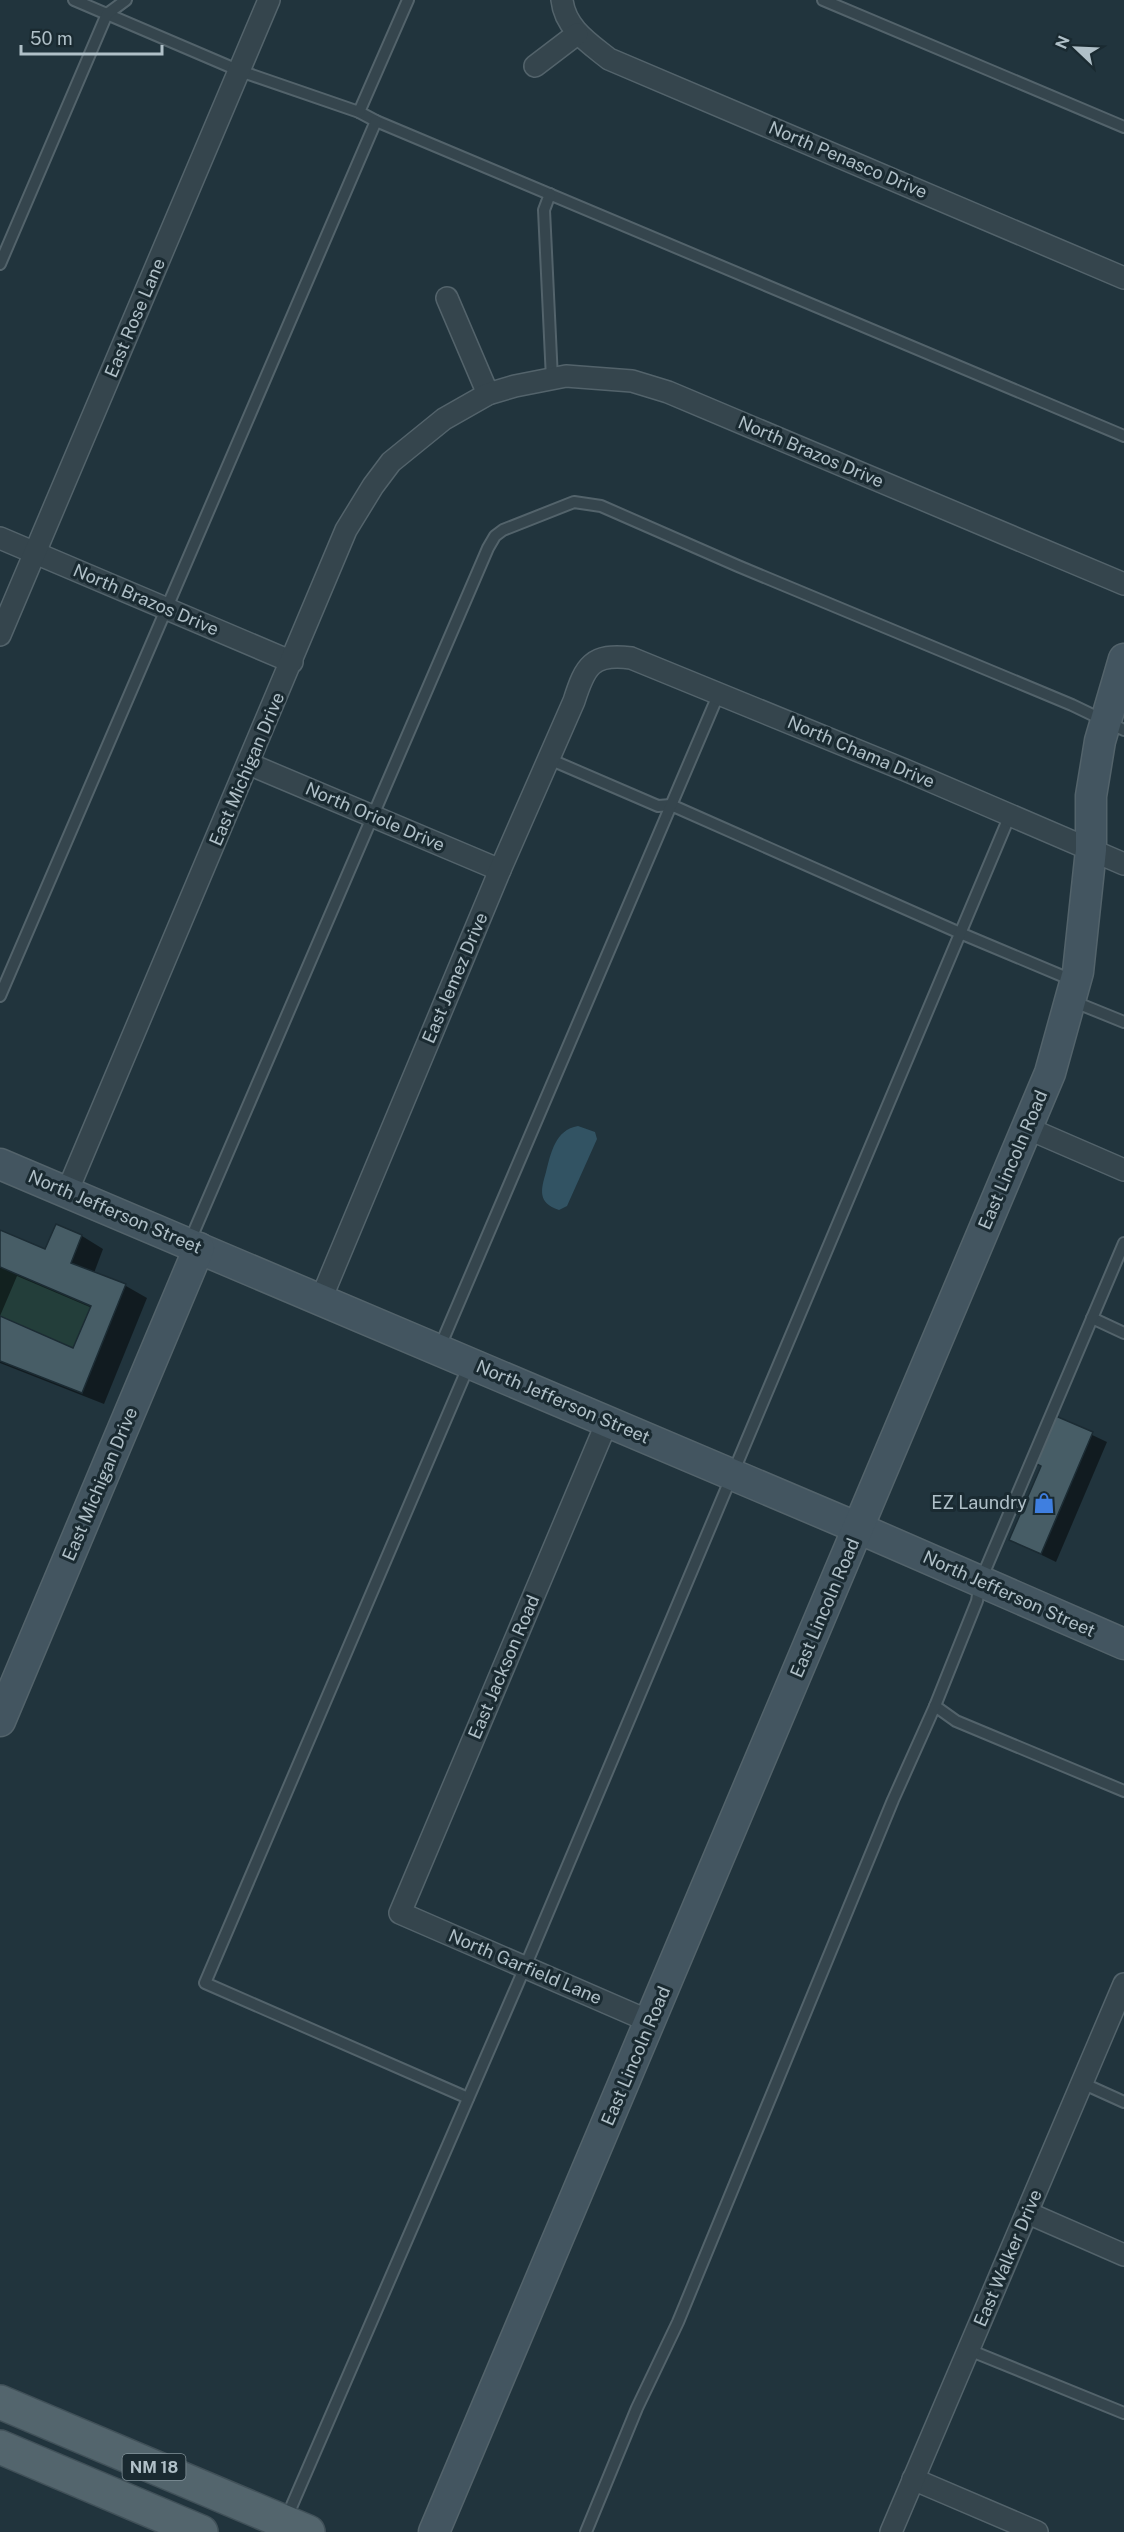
<svg xmlns="http://www.w3.org/2000/svg" width="1124" height="2532" viewBox="0 0 1124 2532" font-family="'Public Sans',sans-serif">
  <style>
    .green { fill: #233e3a }
    .water { fill: #325363 }
    .shadow { fill: #0007 }
    .building { fill: #475d66; stroke: #1c2c34; stroke-width: 1.5 }
    .lines { fill: none; stroke-linecap: round; stroke-linejoin: round }
    .lane-casing { stroke: #53636b; stroke-width: 14 }
    .street-casing { stroke: #53636b; stroke-width: 24 }
    .secondary-casing { stroke: #53636b; stroke-width: 33 }
    .primary-casing { stroke: #415159; stroke-width: 36 }
    .lane { stroke: #35454d; stroke-width: 10 }
    .street { stroke: #35454d; stroke-width: 21 }
    .secondary { stroke: #435560; stroke-width: 30 }
    .primary { stroke: #53656d; stroke-width: 33 }
    .labels { text-anchor: middle; stroke-width: 6; stroke-linejoin: round; paint-order: stroke }
    .shield { fill: #1a2a31; stroke: #83939b; stroke-width: 1.5 }
    .shield-label { font-size: 16px; font-weight: bold; fill: #b0c0c8 }
    .street-label { font-size: 18px; fill: #b0c0c8; stroke: #1a2a31 }
    .poi-label { font-size: 18px; fill: #b0c0c8; stroke: #1a2a31; text-anchor: end }
  </style>
  <rect width="100%" height="100%" fill="#21343d"/>
  <path class="green" d="M0,1267L91,1306L73,1348L0,1316Z"/>
  <path class="water" d="M578,1126L595,1132L597,1139L567,1206L559,1210C537,1203 541,1189 546,1172C551,1153 555,1130 578,1126Z"/>
  <g class="shadow">
    <path d="M57,1226L82,1236L103,1249L94,1273L126,1286L147,1298L104,1404L0,1363V1318L74,1350L92,1308L17,1276L0,1316V1232L46,1251Z"/>
    <path d="M1052,1416L1107,1442L1056,1562L1011,1540L1042,1466Z"/>
  </g>
  <g class="building">
    <path d="M56,1224L82,1235L71,1263L126,1284L82,1393L0,1361V1316L73,1348L91,1306L0,1267V1230L45,1249Z"/>
    <path d="M1051,1414L1093,1432L1041,1554L1009,1540L1041,1466L1031,1461Z"/>
  </g>
  <g class="lines">
    <defs>
      <g id="lane">
        <path d="M74,0L240,71L359,112L376,121L1124,436"/>
        <path d="M823,0L1124,127"/>
        <path d="M359,112L408,0"/>
        <path d="M550,194L544,210L552,379"/>
        <path d="M0,264L107,14L126,0"/>
        <path d="M549,759L658,806L671,805L960,933L1072,980"/>
        <path d="M0,996L376,121"/>
        <path d="M1072,1001L1124,1022"/>
        <path d="M189,1243L488,548L495,536L503,530L574,502L601,506L738,566L1072,705L1124,730"/>
        <path d="M1092,1318L1124,1333"/>
        <path d="M439,1349L719,693"/>
        <path d="M935,1706L956,1721L1124,1791"/>
        <path d="M1082,2083L1124,2102"/>
        <path d="M468,2098L205,1983L469,1365"/>
        <path d="M969,2350L1124,2413"/>
        <path d="M286,2519L525,1967L1010,815"/>
        <path d="M586,2532L637,2408L678,2322L893,1800L935,1706L977,1601L980,1582L986,1568L1124,1243"/>
      </g>
      <g id="street">
        <path d="M562,0C565,28 589,43 609,59L1124,278"/>
        <path d="M535,66L577,34"/>
        <path d="M447,298L488,394"/>
        <path d="M0,538L292,662"/>
        <path d="M0,635L269,0"/>
        <path d="M249,764L500,870"/>
        <path d="M1027,1128L1124,1170"/>
        <path d="M67,1192L346,530L373,486L391,462L444,419L488,394L515,386L566,376L632,381L668,392L1124,584"/>
        <path d="M321,1299L500,870L574,701C585,666 592,653 631,658L905,770L1124,864"/>
        <path d="M607,1422L400,1913L651,2022"/>
        <path d="M1028,2213L1124,2255"/>
        <path d="M913,2479L1037,2532"/>
        <path d="M891,2532L1124,1984"/>
      </g>
      <g id="secondary">
        <path d="M0,1164L858,1528L1124,1644"/>
        <path d="M0,1721L199,1248"/>
        <path d="M434,2532L1050,1073L1078,972L1091,850V796L1100,741L1124,659"/>
      </g>
      <g id="primary">
        <path d="M0,2402L308,2532"/>
        <path d="M0,2447L201,2532"/>
      </g>
    </defs>
    <use href="#lane" class="lane-casing"/>
    <use href="#street" class="street-casing"/>
    <use href="#secondary" class="secondary-casing"/>
    <use href="#primary" class="primary-casing"/>
    <use href="#lane" class="lane"/>
    <use href="#street" class="street"/>
    <use href="#secondary" class="secondary"/>
    <use href="#primary" class="primary"/>
  </g>
  <defs>
    <symbol id="shop-bare" viewBox="-9 -9 18 18"><path d="M-5-2.5h2.3a2.7 3.5 0 0 1 5.4 0H5L5.5 6h-11ZM-1.5-2.5h3a1.5 2.3 0 0 0-3 0Z" fill="#3f7fe0" stroke="#1a2a31" stroke-width="2.5" paint-order="stroke"/></symbol>
  </defs>
  <g fill-rule="evenodd">
    <use href="#shop-bare" x="1029" y="1488" width="30" height="30"/>
  </g>
  <g class="labels">
    <rect class="shield" x="122.5" y="2454" width="63" height="26" rx="4.5"/>
    <g class="shield-label">
      <text x="154" y="2473">NM 18</text>
    </g>
    <g class="street-label">
      <text transform="translate(848 160) rotate(23)" y="6">North Penasco Drive</text>
      <text transform="translate(135 318) rotate(-67)" y="6">East Rose Lane</text>
      <text transform="translate(811 452) rotate(23)" y="6">North Brazos Drive</text>
      <text transform="translate(146 600) rotate(23)" y="6">North Brazos Drive</text>
      <text transform="translate(861 752) rotate(23)" y="6">North Chama Drive</text>
      <text transform="translate(247 769) rotate(-67)" y="6">East Michigan Drive</text>
      <text transform="translate(375 817) rotate(23)" y="6">North Oriole Drive</text>
      <text transform="translate(455 978) rotate(-67)" y="6">East Jemez Drive</text>
      <text transform="translate(1013 1160) rotate(-67)" y="6">East Lincoln Road</text>
      <text transform="translate(115 1212) rotate(23)" y="6">North Jefferson Street</text>
      <text transform="translate(563 1402) rotate(23)" y="6">North Jefferson Street</text>
      <text transform="translate(100 1484) rotate(-67)" y="6">East Michigan Drive</text>
      <text transform="translate(1009 1594) rotate(24)" y="6">North Jefferson Street</text>
      <text transform="translate(825 1608) rotate(-67)" y="6">East Lincoln Road</text>
      <text transform="translate(504 1667) rotate(-67)" y="6">East Jackson Road</text>
      <text transform="translate(525 1967) rotate(23)" y="6">North Garfield Lane</text>
      <text transform="translate(636 2056) rotate(-67)" y="6">East Lincoln Road</text>
      <text transform="translate(1008 2258) rotate(-67)" y="6">East Walker Drive</text>
    </g>
    <g class="poi-label">
      <text x="1027" y="1509">EZ Laundry</text>
    </g>
  </g>
  <g transform="translate(1076 48) rotate(293)" stroke="#1a2a31" stroke-width="4.5" paint-order="stroke">
  <path d="M0-4.5L10 22L0 15L-10 22Z" fill="#b0c0c8"/>
  <text y="-9" font-size="16" font-weight="bold" text-anchor="middle" fill="#b0c0c8">N</text>
  </g>
  <path d="M21 45v9h141v-9" fill="none" stroke="#b0c0c8" stroke-width="3"/>
  <text x="30" y="45" font-size="18" fill="#b0c0c8" stroke="#1a2a31" stroke-width="4.5" paint-order="stroke">50 m</text>
</svg>
